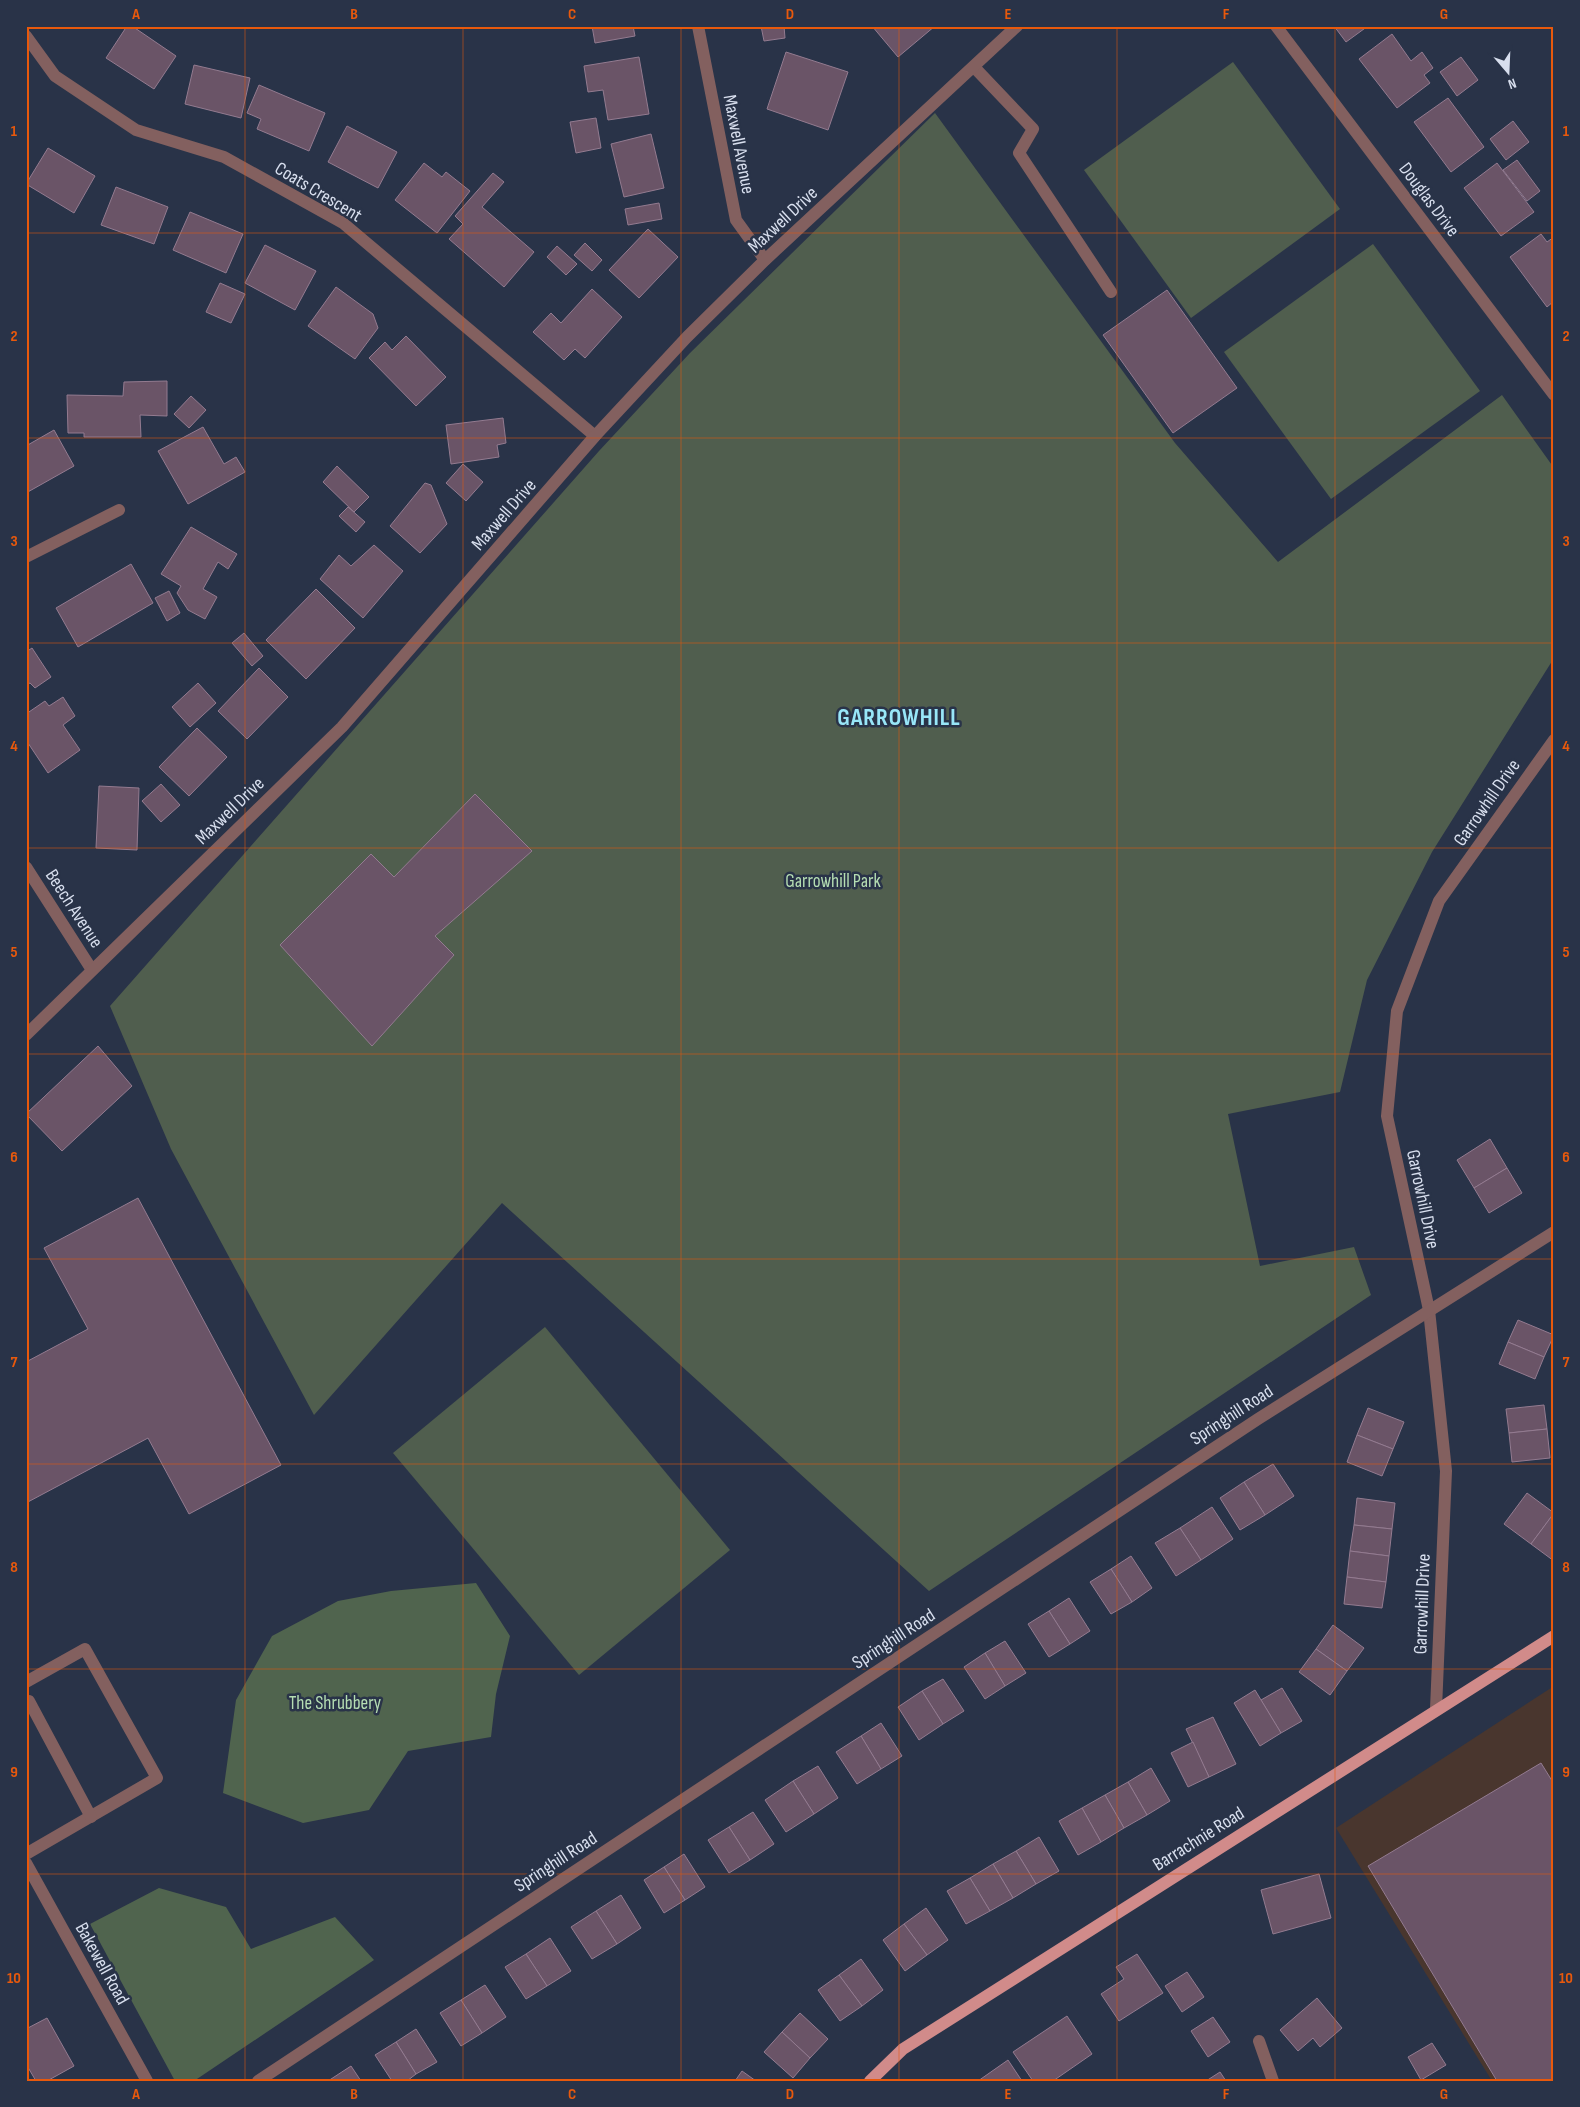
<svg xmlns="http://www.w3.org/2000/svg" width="1580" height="2107" viewBox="0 0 1580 2107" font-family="'Sofia Sans Condensed',sans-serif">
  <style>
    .industrial { fill: #49362e }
    .green { fill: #505e4e }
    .forest { fill: #50644e }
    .building { fill: #6a5467; stroke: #937b90 }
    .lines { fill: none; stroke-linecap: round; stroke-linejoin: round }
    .minor { stroke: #83605f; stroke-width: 12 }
    .major { stroke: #d18b8a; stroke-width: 12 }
    .grid { fill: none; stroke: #e8590c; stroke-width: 1; stroke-opacity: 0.55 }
    .labels { text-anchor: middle; stroke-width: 5; stroke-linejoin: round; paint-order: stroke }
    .street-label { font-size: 19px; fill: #d8dfee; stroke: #293348 }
    .park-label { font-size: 19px; fill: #b5ddb2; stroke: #293348 }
    .district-label { font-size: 24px; font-weight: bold; letter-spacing: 1px; fill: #98e6f8; stroke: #293348 }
    .neatline { fill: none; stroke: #e8590c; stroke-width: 2 }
    .grid-label { font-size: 16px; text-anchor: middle; font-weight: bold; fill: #e8590c }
  </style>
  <rect width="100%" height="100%" fill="#293348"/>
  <path class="industrial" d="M1554,1686V2081H1492L1336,1828Z"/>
  <g class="green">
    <path d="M1233,62L1340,209L1191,318L1084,170Z"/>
    <path d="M935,113L1175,443L1278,562L1502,395L1554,468V658L1432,852L1367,980L1340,1092L1228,1114L1260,1266L1354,1247L1371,1295L929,1591L502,1203L314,1415L171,1149L110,1006L599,451L690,353Z"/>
    <path d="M1373,244L1480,391L1331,499L1224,352Z"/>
    <path d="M545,1327L730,1550L579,1675L393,1453Z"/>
  </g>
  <g class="forest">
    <path d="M476,1583L510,1636L496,1694L491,1737L408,1751L369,1810L303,1823L223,1793L236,1700L272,1636L338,1601L391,1591Z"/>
    <path d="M159,1888L226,1907L251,1949L335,1917L374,1960L194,2081H175L90,1924Z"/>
  </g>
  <g class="building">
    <path d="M127,26H132L176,56L154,89L106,58Z"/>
    <path d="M592,26H633L635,36L595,43Z"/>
    <path d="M761,26H784L785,38L764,41Z"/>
    <path d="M872,26H935L898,57Z"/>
    <path d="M1334,26H1368L1346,42Z"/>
    <path d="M1392,34L1411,61L1422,52L1433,68L1424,75L1430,83L1397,108L1359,59Z"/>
    <path d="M786,52L848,72L828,130L767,109Z"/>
    <path d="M639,57L649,114L608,120L603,90L588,92L584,66Z"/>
    <path d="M1461,57L1478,80L1457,96L1440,72Z"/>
    <path d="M194,65L250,78L241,118L185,104Z"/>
    <path d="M259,85L325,113L309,151L257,129L261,119L247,113Z"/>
    <path d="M1448,98L1484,147L1451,172L1414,122Z"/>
    <path d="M596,118L601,148L576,153L570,122Z"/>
    <path d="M1513,121L1529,142L1506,160L1490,139Z"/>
    <path d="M347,126L397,152L378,188L328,162Z"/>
    <path d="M651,134L664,188L624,197L611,144Z"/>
    <path d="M48,148L95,176L74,213L26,184Z"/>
    <path d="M1517,160L1540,191L1527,201L1503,170Z"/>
    <path d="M424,163L442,177L446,172L470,191L437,233L395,200Z"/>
    <path d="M1497,163L1534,212L1501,236L1464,188Z"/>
    <path d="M493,173L504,182L482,207L534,252L504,287L449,239L463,224L455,216Z"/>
    <path d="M116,187L168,207L154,244L101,225Z"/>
    <path d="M659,203L662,219L628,225L625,209Z"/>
    <path d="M190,212L243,234L226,273L173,250Z"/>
    <path d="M648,229L678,257L639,298L609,270Z"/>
    <path d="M1541,234L1547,242L1554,237V301L1547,307L1510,257Z"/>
    <path d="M585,243L602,260L592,271L574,255Z"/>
    <path d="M265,245L316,271L295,310L245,283Z"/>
    <path d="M557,246L577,264L566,275L547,257Z"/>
    <path d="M220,283L245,294L231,323L206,312Z"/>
    <path d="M336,287L373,314L378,328L355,359L308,326Z"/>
    <path d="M592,289L622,317L585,358L575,349L564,360L533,332L551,313L561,323Z"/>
    <path d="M1167,290L1237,388L1173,433L1103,335Z"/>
    <path d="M406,336L446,377L416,406L369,358L385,342L392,350Z"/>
    <path d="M167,381V416L140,415L141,437H84V433H68L67,395L123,396L124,382Z"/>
    <path d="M191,396L206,410L189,428L174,414Z"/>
    <path d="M503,418L506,443L497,445L499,457L451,464L446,425Z"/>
    <path d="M203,427L224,464L236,457L245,472L188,504L158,451Z"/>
    <path d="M54,430L74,466L26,493V446Z"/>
    <path d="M463,464L483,482L466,501L446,483Z"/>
    <path d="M337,466L369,497L354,512L323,482Z"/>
    <path d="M425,483L431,485L447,524L420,553L390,526Z"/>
    <path d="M348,507L365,522L356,532L339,516Z"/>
    <path d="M191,527L237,554L228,569L218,562L203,589L217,597L205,619L188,610L177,593L181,586L161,574Z"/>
    <path d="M374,545L403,571L363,618L320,579L339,555L351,566Z"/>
    <path d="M131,564L153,603L78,647L56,608Z"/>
    <path d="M316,589L355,628L306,679L266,640Z"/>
    <path d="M169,591L180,613L167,621L155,598Z"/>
    <path d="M244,633L263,656L252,666L232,643Z"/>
    <path d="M32,648L51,677L35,688L30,683L26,685V652Z"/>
    <path d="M259,668L288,697L247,739L218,711Z"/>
    <path d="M198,683L216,703L190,727L172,707Z"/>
    <path d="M63,697L75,716L63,725L80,750L48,773L26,740V714L45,701L49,706Z"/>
    <path d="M197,728L227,757L189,796L159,767Z"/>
    <path d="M161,784L180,805L161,822L142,801Z"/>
    <path d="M99,786L139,788L137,850L96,848Z"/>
    <path d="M475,794L532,851L435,936L454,955L372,1046L280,945L371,854L394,877Z"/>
    <path d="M98,1046L132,1086L62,1151L26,1114Z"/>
    <path d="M1490,1139L1507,1168L1474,1188L1457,1160Z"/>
    <path d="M1507,1168L1522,1193L1489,1213L1474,1188Z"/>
    <path d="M138,1198L281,1465L189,1514L148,1438L26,1503V1362L88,1329L44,1248Z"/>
    <path d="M1518,1320L1554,1335L1544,1357L1508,1342Z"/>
    <path d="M1508,1342L1544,1357L1535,1379L1499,1364Z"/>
    <path d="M1544,1405L1547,1429L1509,1433L1506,1409Z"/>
    <path d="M1368,1408L1404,1422L1393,1449L1357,1435Z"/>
    <path d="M1547,1429L1550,1458L1512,1462L1509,1433Z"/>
    <path d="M1357,1435L1393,1449L1382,1476L1347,1462Z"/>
    <path d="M1273,1464L1294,1496L1265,1515L1244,1482Z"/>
    <path d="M1244,1482L1265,1515L1240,1530L1220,1498Z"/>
    <path d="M1527,1493L1554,1513L1531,1544L1504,1524Z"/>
    <path d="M1357,1498L1395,1503L1392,1529L1354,1525Z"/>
    <path d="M1212,1507L1233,1539L1201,1560L1180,1528Z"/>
    <path d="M1554,1513V1561L1531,1544Z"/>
    <path d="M1354,1525L1392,1529L1389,1556L1350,1551Z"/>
    <path d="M1180,1528L1201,1560L1176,1576L1155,1543Z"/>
    <path d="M1350,1551L1389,1556L1386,1582L1347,1577Z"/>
    <path d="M1131,1556L1152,1588L1132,1602L1111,1569Z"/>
    <path d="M1111,1569L1132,1602L1111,1614L1090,1582Z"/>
    <path d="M1347,1577L1386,1582L1382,1608L1344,1604Z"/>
    <path d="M1069,1598L1090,1631L1070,1644L1049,1611Z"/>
    <path d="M1049,1611L1070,1644L1049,1657L1028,1624Z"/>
    <path d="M1333,1625L1364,1648L1347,1671L1316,1649Z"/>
    <path d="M1005,1641L1026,1673L1005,1686L985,1653Z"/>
    <path d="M1316,1649L1347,1671L1330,1695L1299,1672Z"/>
    <path d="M985,1653L1005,1686L985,1699L964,1667Z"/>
    <path d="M943,1679L964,1711L943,1724L922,1691Z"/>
    <path d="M1282,1688L1302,1721L1281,1733L1261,1700Z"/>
    <path d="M1255,1690L1281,1733L1260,1746L1234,1703Z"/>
    <path d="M922,1691L943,1724L919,1740L898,1707Z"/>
    <path d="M1213,1717L1236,1764L1209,1777L1186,1729Z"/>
    <path d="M881,1723L902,1756L881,1769L861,1736Z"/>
    <path d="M861,1736L881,1769L857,1784L836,1752Z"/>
    <path d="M1193,1742L1209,1777L1188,1787L1171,1753Z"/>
    <path d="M1541,1763L1554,1784V2081H1497L1368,1866Z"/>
    <path d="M818,1766L838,1798L814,1814L793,1781Z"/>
    <path d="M1151,1768L1170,1801L1147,1815L1128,1782Z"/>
    <path d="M793,1781L814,1814L786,1832L765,1800Z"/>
    <path d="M1128,1782L1147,1815L1124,1828L1105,1795Z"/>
    <path d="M1105,1795L1124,1828L1101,1842L1082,1808Z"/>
    <path d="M1082,1808L1101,1842L1078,1855L1059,1821Z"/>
    <path d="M753,1812L774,1844L750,1860L729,1827Z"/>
    <path d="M729,1827L750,1860L729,1873L708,1840Z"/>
    <path d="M1039,1837L1059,1871L1036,1884L1016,1851Z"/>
    <path d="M1016,1851L1036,1884L1013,1898L993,1864Z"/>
    <path d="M684,1854L705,1887L685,1900L664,1867Z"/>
    <path d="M993,1864L1013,1898L990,1911L970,1878Z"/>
    <path d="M664,1867L685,1900L664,1913L644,1880Z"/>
    <path d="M1319,1874L1331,1918L1273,1934L1261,1890Z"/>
    <path d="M970,1878L990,1911L966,1924L947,1891Z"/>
    <path d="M621,1895L641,1928L617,1944L596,1911Z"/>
    <path d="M926,1908L948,1940L927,1955L904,1924Z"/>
    <path d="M596,1911L617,1944L592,1959L571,1927Z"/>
    <path d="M904,1924L927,1955L905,1971L883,1940Z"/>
    <path d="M550,1938L571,1971L547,1986L526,1954Z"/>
    <path d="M526,1954L547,1986L526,1999L505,1967Z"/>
    <path d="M1137,1954L1163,1993L1119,2021L1101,1994L1124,1979L1116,1967Z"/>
    <path d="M861,1959L883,1990L862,2006L839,1975Z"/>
    <path d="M1187,1972L1204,1997L1182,2012L1165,1986Z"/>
    <path d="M839,1975L862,2006L840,2021L818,1990Z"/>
    <path d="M485,1985L506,2017L482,2033L461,2000Z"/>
    <path d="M1317,1998L1342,2028L1320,2047L1313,2038L1298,2051L1280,2030Z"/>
    <path d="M461,2000L482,2033L461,2046L440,2013Z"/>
    <path d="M800,2013L828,2039L810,2058L782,2032Z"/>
    <path d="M1067,2016L1092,2054L1053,2081H1033L1013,2052Z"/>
    <path d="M1213,2017L1230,2042L1208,2057L1191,2031Z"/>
    <path d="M47,2018L74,2066L47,2081H36L26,2064V2029Z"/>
    <path d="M416,2029L437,2062L416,2074L396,2042Z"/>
    <path d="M782,2032L810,2058L793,2078L764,2052Z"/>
    <path d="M396,2042L416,2074L407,2081H392L375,2055Z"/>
    <path d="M1432,2043L1446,2065L1421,2080L1408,2057Z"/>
    <path d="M1008,2060L1022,2081H978Z"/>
    <path d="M351,2066L361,2081H328Z"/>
    <path d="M742,2071L756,2081H735Z"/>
    <path d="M1220,2072L1226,2081H1206Z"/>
  </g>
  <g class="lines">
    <g class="minor">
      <path d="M698,26L736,220L765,260"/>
      <path d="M1276,26L1554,395"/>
      <path d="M26,36L55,76L136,130L224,157L343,223L595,436"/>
      <path d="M974,67L1033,129L1019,153L1111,292"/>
      <path d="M26,557L119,510"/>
      <path d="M26,867L92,970"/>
      <path d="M26,1035L342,727L595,436L687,337L765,260L1017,26"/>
      <path d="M26,1682L85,1649L157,1778L26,1854"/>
      <path d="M29,1701L91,1817"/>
      <path d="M1436,1709L1446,1471L1429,1310L1387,1116L1397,1011L1439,901L1554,740"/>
      <path d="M26,1863L147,2081"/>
      <path d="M1259,2041L1273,2081"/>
      <path d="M258,2081L1258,1419L1554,1232"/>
    </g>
    <path class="major" d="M870,2081L903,2049L1554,1636"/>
  </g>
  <path class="grid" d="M245,26V2081M463,26V2081M681,26V2081M899,26V2081M1117,26V2081M1335,26V2081M26,233H1554M26,438H1554M26,643H1554M26,848H1554M26,1054H1554M26,1259H1554M26,1464H1554M26,1669H1554M26,1874H1554"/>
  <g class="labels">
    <g class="street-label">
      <text transform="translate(740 144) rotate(79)" y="7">Maxwell Avenue</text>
      <text transform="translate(319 191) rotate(31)" y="7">Coats Crescent</text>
      <text transform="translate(1430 199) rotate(53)" y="7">Douglas Drive</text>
      <text transform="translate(782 219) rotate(-43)" y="7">Maxwell Drive</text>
      <text transform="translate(503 514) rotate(-49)" y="7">Maxwell Drive</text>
      <text transform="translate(1486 802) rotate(-55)" y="7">Garrowhill Drive</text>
      <text transform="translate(229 810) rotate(-44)" y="7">Maxwell Drive</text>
      <text transform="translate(75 908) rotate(57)" y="7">Beech Avenue</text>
      <text transform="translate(1424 1199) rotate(78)" y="7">Garrowhill Drive</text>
      <text transform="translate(1231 1414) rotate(-33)" y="7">Springhill Road</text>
      <text transform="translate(1421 1604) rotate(-88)" y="7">Garrowhill Drive</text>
      <text transform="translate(893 1638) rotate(-33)" y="7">Springhill Road</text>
      <text transform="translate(1198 1838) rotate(-32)" y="7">Barrachnie Road</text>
      <text transform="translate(555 1861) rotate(-33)" y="7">Springhill Road</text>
      <text transform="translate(103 1963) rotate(61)" y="7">Bakewell Road</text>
    </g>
    <g class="park-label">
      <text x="833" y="887">Garrowhill Park</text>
      <text x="335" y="1709">The Shrubbery</text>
    </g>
    <g class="district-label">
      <text x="899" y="725">GARROWHILL</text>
    </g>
  </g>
  <rect width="1580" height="2107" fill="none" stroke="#293348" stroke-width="55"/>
  <g transform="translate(1508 72) rotate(161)" stroke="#293348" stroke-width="4" paint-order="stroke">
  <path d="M0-4L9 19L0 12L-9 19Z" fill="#d8dfee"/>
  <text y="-8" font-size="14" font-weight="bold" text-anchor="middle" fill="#d8dfee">N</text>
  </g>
  <rect x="28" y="28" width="1524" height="2052" class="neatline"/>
  <g class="grid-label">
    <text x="136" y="19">A</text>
    <text x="354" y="19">B</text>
    <text x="572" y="19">C</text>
    <text x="790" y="19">D</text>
    <text x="1008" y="19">E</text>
    <text x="1226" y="19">F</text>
    <text x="1444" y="19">G</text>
    <text x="14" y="136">1</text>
    <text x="1566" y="136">1</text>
    <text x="14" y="341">2</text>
    <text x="1566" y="341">2</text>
    <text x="14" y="546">3</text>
    <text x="1566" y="546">3</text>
    <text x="14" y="751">4</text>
    <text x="1566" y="751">4</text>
    <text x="14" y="957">5</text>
    <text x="1566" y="957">5</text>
    <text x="14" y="1162">6</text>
    <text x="1566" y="1162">6</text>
    <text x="14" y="1367">7</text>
    <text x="1566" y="1367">7</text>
    <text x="14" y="1572">8</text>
    <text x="1566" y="1572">8</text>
    <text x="14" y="1777">9</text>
    <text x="1566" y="1777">9</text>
    <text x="14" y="1983">10</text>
    <text x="1566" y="1983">10</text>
    <text x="136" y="2099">A</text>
    <text x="354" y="2099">B</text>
    <text x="572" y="2099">C</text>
    <text x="790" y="2099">D</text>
    <text x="1008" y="2099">E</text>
    <text x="1226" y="2099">F</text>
    <text x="1444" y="2099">G</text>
  </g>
</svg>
